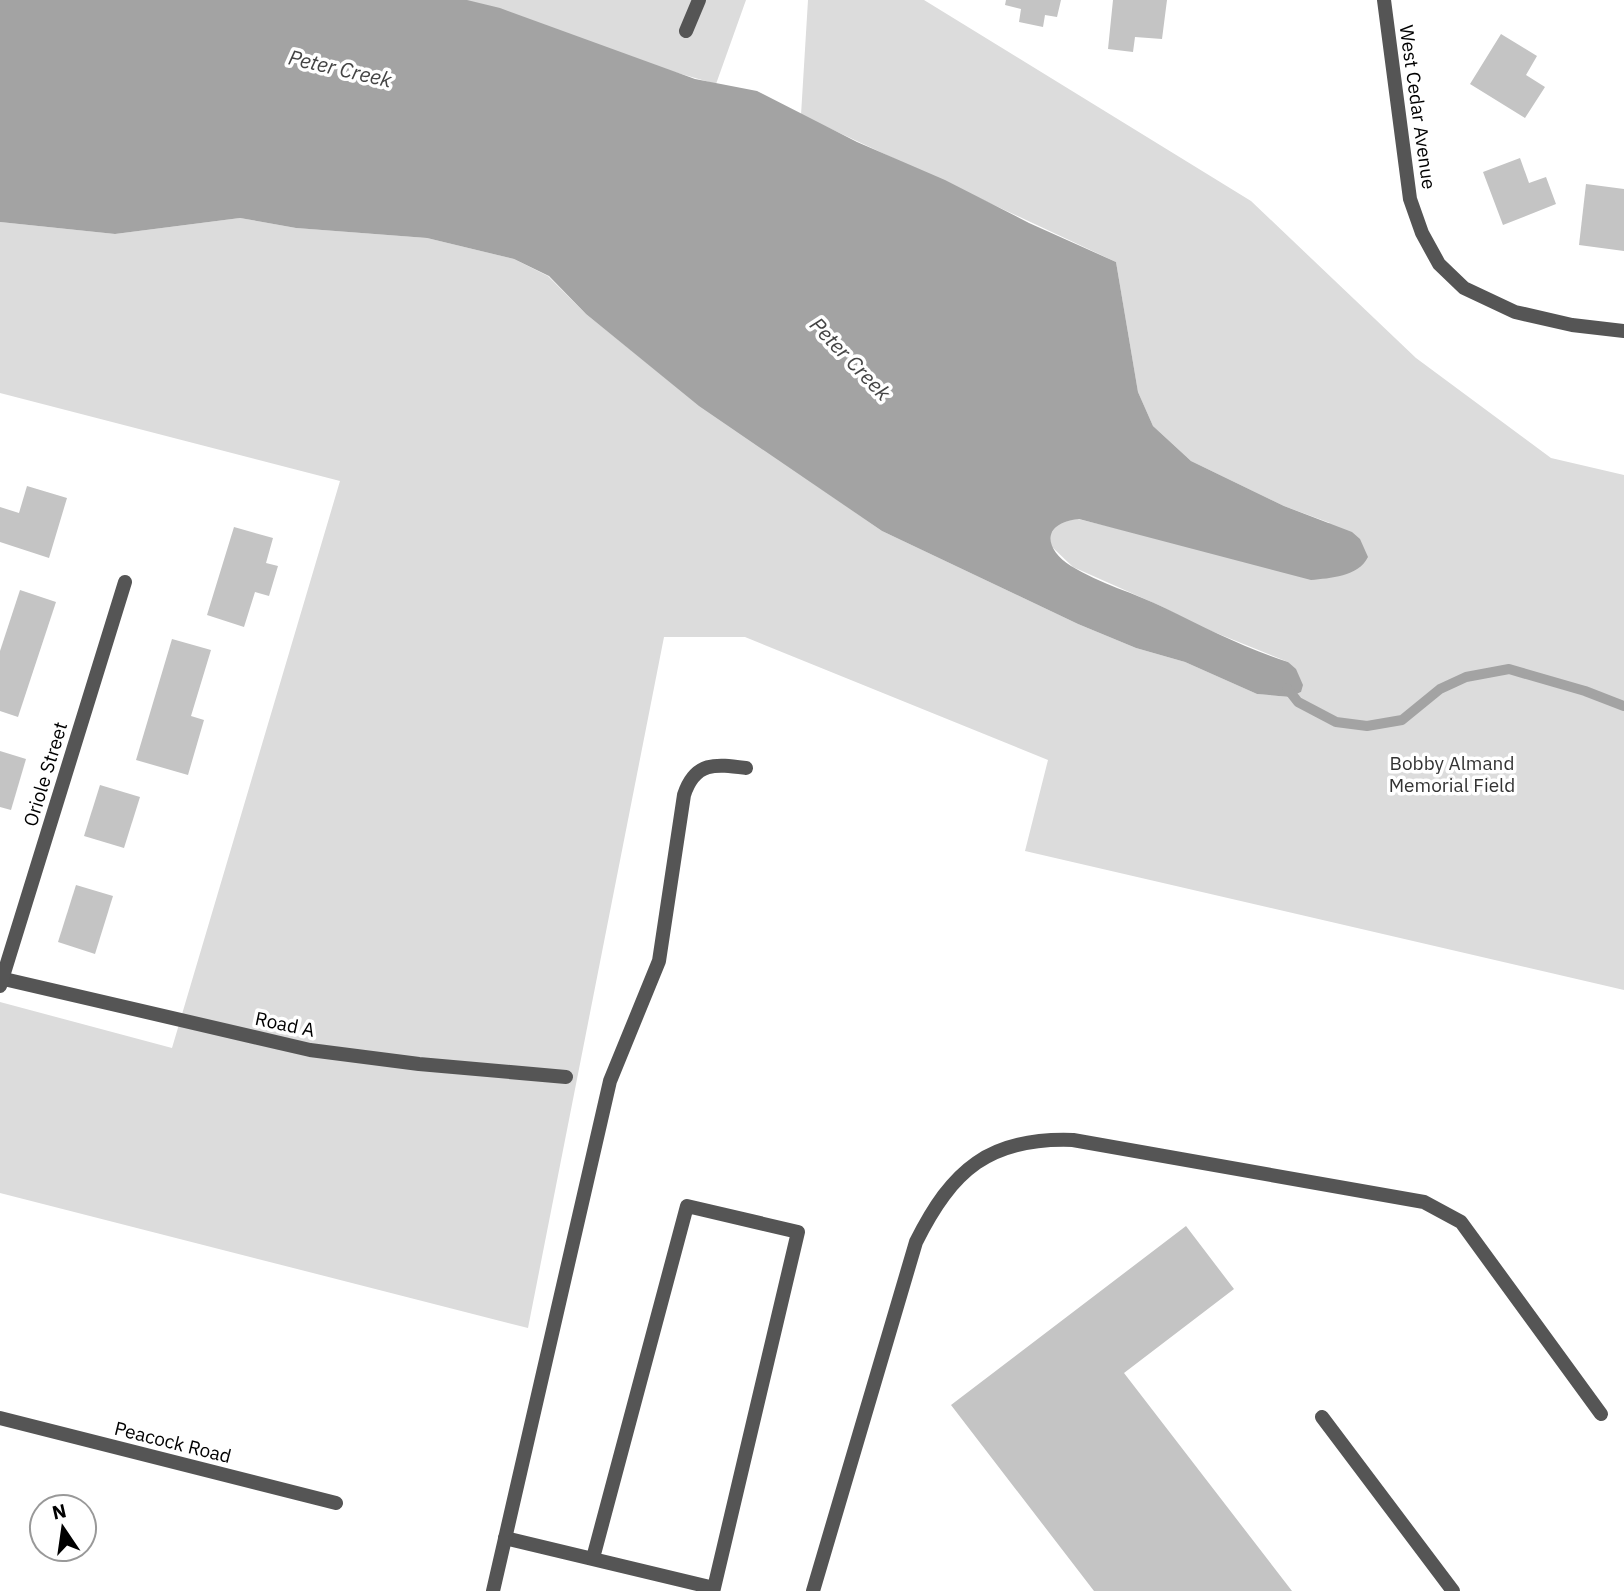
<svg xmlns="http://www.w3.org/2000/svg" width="1624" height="1591" viewBox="0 0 1624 1591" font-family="'IBM Plex Sans',sans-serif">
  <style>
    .green { fill: #dcdcdc }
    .water { fill: #a3a3a3 }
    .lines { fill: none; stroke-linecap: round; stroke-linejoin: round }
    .stream { stroke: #a3a3a3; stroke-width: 10 }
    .building { fill: #c4c4c4 }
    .lane { stroke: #555; stroke-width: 14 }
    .street { stroke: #555; stroke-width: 14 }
    .labels { text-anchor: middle; stroke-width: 7; stroke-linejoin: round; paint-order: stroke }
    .street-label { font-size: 19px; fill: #000; stroke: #fff }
    .park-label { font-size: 19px; fill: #333; stroke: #fff }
    .water-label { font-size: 21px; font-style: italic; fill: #444; stroke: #fff }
  </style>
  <rect width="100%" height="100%" fill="#fff"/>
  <g class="green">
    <path d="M423,0H746L716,84Z"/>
    <path d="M808,0H924L1251,201L1416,358L1551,458L1624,475V990L1025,851L1048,760L745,637H664L528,1328L0,1193V1002L172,1048L340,481L0,393V222L115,234L240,218L296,228L427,238L514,259L548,276L586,314L694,401L882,531L1078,624L1136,648L1185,662L1257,694L1290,697L1301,692L1288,662L1194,624L1165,608L1073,567L1051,546L1050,535L1059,522L1078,519L1145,535L1330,523L1284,506L1191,461L1153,426L1138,392L1116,262L801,115Z"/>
  </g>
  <path class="water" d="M0,0H467L500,8L695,79L757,91L857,142L945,180L1029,223L1116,262L1138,392L1153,426L1191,461L1284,506L1352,532L1360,539L1368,557C1358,577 1330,578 1311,580L1079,519C1042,523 1043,548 1071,566C1100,584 1135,593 1165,608C1205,628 1245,648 1288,662L1296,669L1303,685L1301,692L1290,697L1257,694L1185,662L1136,648L1078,624L882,531L699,406L586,314L549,276L514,259L427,238L296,228L240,218L115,234L0,222Z"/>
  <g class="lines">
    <path class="stream" d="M1287,688L1298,702L1336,722L1367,726L1402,720L1440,689L1466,677L1509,669L1585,691L1624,706"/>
  </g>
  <g class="building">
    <path d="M1006,0H1061L1057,17L1045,15L1043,27L1019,22L1021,9L1005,5Z"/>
    <path d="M1113,0H1167L1162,39L1135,37L1133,52L1108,49Z"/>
    <path d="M1501,34L1537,56L1526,75L1545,87L1525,118L1470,84Z"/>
    <path d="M1520,158L1529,183L1546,177L1556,204L1503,225L1483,172Z"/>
    <path d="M1586,184L1624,189V251L1579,245Z"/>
    <path d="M27,486L67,498L49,558L0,542V507L19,513Z"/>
    <path d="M234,527L273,538L266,563L278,566L269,596L255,592L244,627L207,615Z"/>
    <path d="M20,590L56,602L18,717L0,711V651Z"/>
    <path d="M172,639L211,650L191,716L204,720L188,775L136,760Z"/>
    <path d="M0,751L26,759L11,810L0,807Z"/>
    <path d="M100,785L140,797L124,848L84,836Z"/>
    <path d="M76,885L113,896L95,954L58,942Z"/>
    <path d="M1186,1226L1234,1289L1124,1373L1292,1591H1094L951,1405Z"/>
  </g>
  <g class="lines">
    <g class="lane">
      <path d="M1322,1417L1453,1591"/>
      <path d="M505,1538L714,1588L798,1232L687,1206L593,1558"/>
      <path d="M493,1591L610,1081L659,961L684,795C695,761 716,764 746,768"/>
      <path d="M813,1591L916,1242C952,1170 989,1137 1073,1140L1424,1202L1461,1222L1601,1414"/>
    </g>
    <g class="street">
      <path d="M1384,0L1410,199L1422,233L1439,264L1464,288L1515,312L1572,325L1624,331"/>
      <path d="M686,31L699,0"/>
      <path d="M0,978L310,1050L419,1064L566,1077"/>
      <path d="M0,986L125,582"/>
      <path d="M0,1418L336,1503"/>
    </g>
  </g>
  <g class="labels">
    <g class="street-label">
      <text transform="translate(1418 107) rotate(82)" y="7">West Cedar Avenue</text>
      <text transform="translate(45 774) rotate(-73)" y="7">Oriole Street</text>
      <text transform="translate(285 1024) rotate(12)" y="7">Road A</text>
      <text transform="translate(173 1442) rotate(14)" y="7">Peacock Road</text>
    </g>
    <g class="park-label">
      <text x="1452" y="770">Bobby Almand<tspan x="1452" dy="22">Memorial Field</tspan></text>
    </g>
    <g class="water-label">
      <text transform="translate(340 69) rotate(13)" y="7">Peter Creek</text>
      <text transform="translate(850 359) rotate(46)" y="7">Peter Creek</text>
    </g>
  </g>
  <g transform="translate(63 1528) rotate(347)"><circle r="33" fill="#ffffff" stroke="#999999" stroke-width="2"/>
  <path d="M0-5L12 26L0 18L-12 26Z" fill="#000000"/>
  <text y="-10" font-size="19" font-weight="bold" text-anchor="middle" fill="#000000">N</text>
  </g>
</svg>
